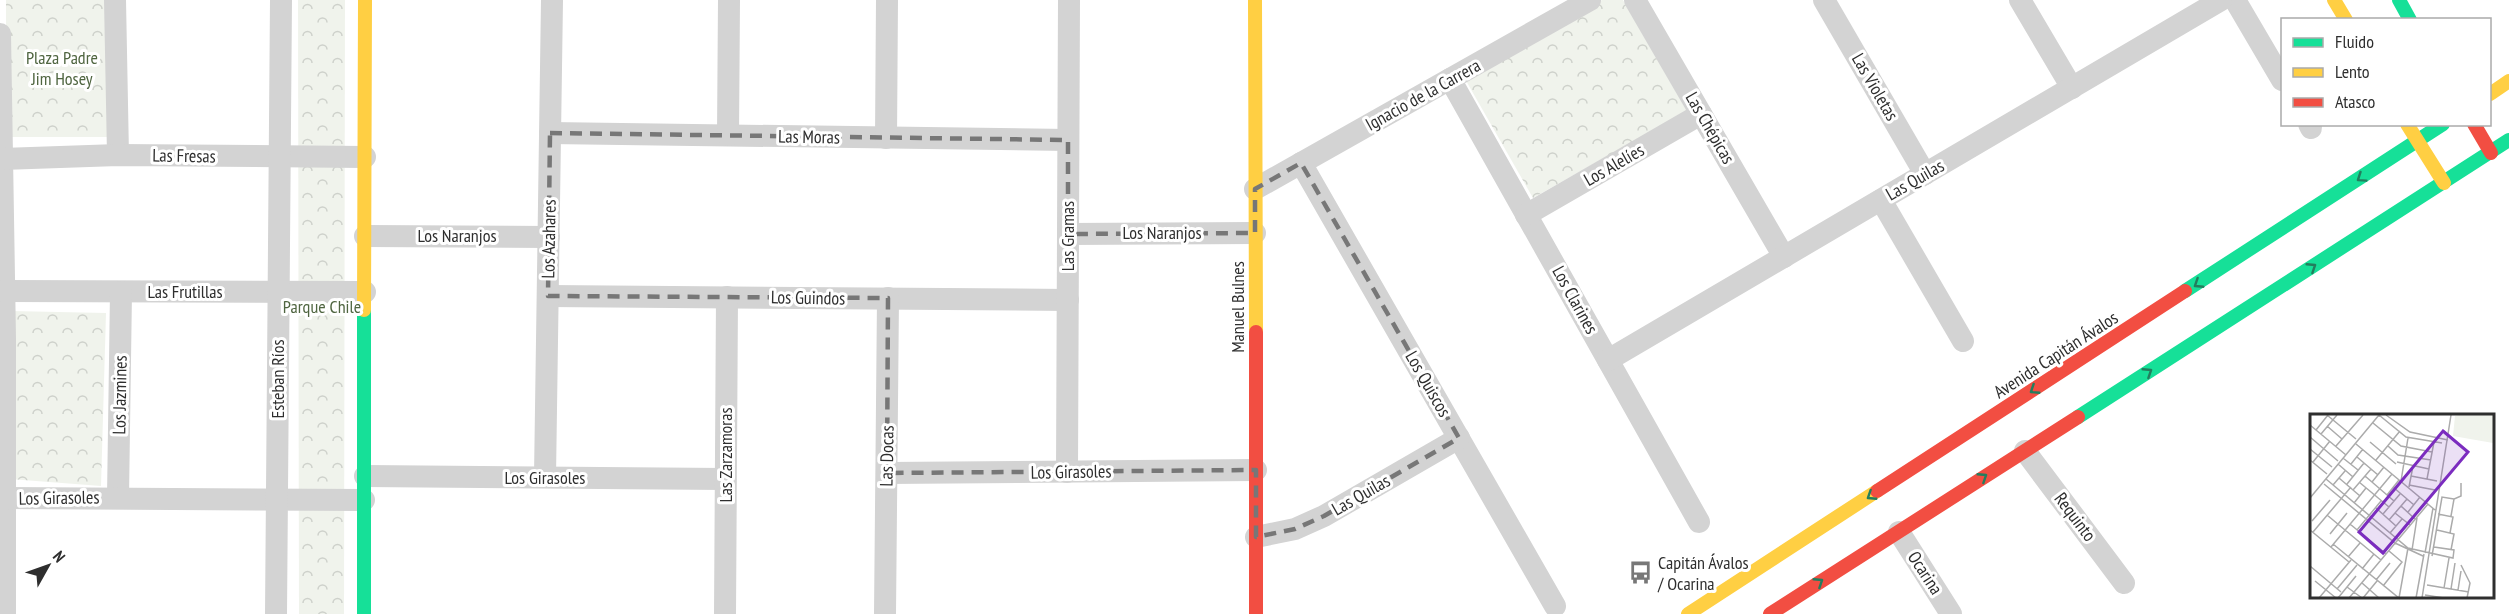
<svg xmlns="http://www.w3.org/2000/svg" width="2509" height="614" viewBox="0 0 2509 614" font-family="'PT Sans Narrow',sans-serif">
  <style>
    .park { fill: url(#park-crowns) }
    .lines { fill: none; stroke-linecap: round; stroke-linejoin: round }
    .street { stroke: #d3d3d3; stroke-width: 22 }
    .fast { stroke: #16e098; stroke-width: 14 }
    .slow { stroke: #ffcf43; stroke-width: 14 }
    .jam { stroke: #f24e42; stroke-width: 14 }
    .oneway { stroke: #237e5e }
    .marked { fill: none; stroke: #777; stroke-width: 4.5; stroke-dasharray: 12 8; stroke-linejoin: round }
    .labels { text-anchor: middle; stroke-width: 6; stroke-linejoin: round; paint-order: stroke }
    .park-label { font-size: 18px; fill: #4f6540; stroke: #fff }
    .street-label { font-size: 18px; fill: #2e2e2e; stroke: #fff }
    .poi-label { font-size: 18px; fill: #2e2e2e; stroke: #fff; text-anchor: start }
    .inset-road { fill: none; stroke: #ababab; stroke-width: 1.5 }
    .view { fill: #7b2cbf; fill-opacity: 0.15; stroke: #7b2cbf; stroke-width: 3 }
    .inset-edge { fill: none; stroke: #2e2e2e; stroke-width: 3 }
  </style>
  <defs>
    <pattern id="park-crowns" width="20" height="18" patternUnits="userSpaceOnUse" patternTransform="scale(1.5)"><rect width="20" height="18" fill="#f0f3ec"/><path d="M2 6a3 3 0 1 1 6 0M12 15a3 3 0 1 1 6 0" fill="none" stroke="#ced1cb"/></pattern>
  </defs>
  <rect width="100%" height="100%" fill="#fff"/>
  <g class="park">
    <rect x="6" y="0" width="113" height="137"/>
    <path d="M298,0H345L344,614H299Z"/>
    <path d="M1602,0H1623L1687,111L1533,198L1465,79Z"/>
    <path d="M11,311L106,313L101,486L10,479Z"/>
  </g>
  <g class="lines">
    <g class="street">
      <path d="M115,0L118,155"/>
      <path d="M1635,0L1784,257"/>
      <path d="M1824,0L1925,174"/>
      <path d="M2020,0L2072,88"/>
      <path d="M2235,0L2282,80"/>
      <path d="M0,34L5,339V614"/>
      <path d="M1450,79L1699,522"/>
      <path d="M2309,124L2311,128"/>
      <path d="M550,133L1068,140"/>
      <path d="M728,135L729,0"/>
      <path d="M886,138L887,0"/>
      <path d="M2,159L118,155L365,157"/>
      <path d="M1301,163L1555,606"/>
      <path d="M1255,189L1590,0"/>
      <path d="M1881,200L1963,341"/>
      <path d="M1526,215L1701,114"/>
      <path d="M1068,234L1255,233"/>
      <path d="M365,236L549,237"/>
      <path d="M4,291L365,292"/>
      <path d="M548,296L1068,300"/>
      <path d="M1608,360L2221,0"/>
      <path d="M2025,451L2124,583"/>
      <path d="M1067,472L1069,0"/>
      <path d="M887,473L1256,470"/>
      <path d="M365,476L725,479"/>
      <path d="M545,477L552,0"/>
      <path d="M118,497L121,292"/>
      <path d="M5,498L364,500"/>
      <path d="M1899,532L1951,614"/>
      <path d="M1256,537L1295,529L1324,516L1459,438"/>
      <path d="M276,614L281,0"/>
      <path d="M725,614L727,297"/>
      <path d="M885,614L888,298"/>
    </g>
    <g class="fast">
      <path d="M2399,0L2410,20"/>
      <path d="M2185,291L2443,124"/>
      <path d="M2078,417L2509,140"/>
      <path d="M364,614V310"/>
    </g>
    <g class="slow">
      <path d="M1255,0L1256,332"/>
      <path d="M2334,0L2346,20"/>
      <path d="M2490,94L2509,81"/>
      <path d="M2407,124L2444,183"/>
      <path d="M364,310L365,0"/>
      <path d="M1688,614L1877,491"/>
    </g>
    <g class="jam">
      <path d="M2474,124L2491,153"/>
      <path d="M1256,332V614"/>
      <path d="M1877,491L2185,291"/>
      <path d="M1770,614L2078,417"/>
    </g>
  </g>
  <defs><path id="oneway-chevron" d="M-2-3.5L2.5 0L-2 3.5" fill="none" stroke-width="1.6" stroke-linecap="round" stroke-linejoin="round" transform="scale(1.5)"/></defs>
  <g class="oneway">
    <use href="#oneway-chevron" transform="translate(2361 178) rotate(146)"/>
    <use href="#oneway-chevron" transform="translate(2312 267) rotate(-33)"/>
    <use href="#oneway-chevron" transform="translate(2198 284) rotate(147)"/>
    <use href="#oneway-chevron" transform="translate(2148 372) rotate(-33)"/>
    <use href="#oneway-chevron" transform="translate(2034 390) rotate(147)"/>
    <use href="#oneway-chevron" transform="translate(1983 477) rotate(-33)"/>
    <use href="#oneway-chevron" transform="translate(1871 496) rotate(147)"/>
    <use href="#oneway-chevron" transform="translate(1819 582) rotate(-33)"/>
  </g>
  <path class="marked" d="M550,133L1068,140V234L1255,233V189L1301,163L1459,438L1324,516L1295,529L1256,537V470L887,473L888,298L548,296Z"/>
  <defs>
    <symbol id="bus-bare" viewBox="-9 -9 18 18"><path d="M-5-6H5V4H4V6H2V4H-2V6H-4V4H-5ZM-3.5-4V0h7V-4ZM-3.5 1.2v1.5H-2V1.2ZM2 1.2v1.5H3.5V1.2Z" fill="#777" stroke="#fff" stroke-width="2.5" paint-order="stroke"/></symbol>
  </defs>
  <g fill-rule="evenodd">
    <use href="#bus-bare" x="1624" y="556" width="33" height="33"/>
  </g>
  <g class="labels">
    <g class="park-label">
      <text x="62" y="64">Plaza Padre<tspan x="62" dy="21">Jim Hosey</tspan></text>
      <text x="322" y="313">Parque Chile</text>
    </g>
    <g class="street-label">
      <text transform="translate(1875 87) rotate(60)" y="6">Las Violetas</text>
      <text transform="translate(1423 95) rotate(-29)" y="6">Ignacio de la Carrera</text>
      <text transform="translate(1710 128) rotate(60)" y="6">Las Chépicas</text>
      <text transform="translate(809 137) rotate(1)" y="6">Las Moras</text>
      <text transform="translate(184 156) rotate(1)" y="6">Las Fresas</text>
      <text transform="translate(1614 165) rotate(-30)" y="6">Los Alelíes</text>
      <text transform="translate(1915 180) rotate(-30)" y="6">Las Quilas</text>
      <text x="1162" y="239">Los Naranjos</text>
      <text x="457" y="242">Los Naranjos</text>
      <text transform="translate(1068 236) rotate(-90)" y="6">Las Gramas</text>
      <text transform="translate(549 239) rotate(-89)" y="6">Los Azahares</text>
      <text x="185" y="298">Las Frutillas</text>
      <text transform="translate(808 298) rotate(1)" y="6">Los Guindos</text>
      <text transform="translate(1575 300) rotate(61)" y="6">Los Clarines</text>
      <text transform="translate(1238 307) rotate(-90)" y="6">Manuel Bulnes</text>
      <text transform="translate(2056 355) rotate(-33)" y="6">Avenida Capitán Ávalos</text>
      <text transform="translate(278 379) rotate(-90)" y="6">Esteban Ríos</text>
      <text transform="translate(1428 384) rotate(60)" y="6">Los Quiscos</text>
      <text transform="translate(120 395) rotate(-89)" y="6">Los Jazmines</text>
      <text transform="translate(726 455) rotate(-90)" y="6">Las Zarzamoras</text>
      <text transform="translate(887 456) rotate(-89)" y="6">Las Docas</text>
      <text transform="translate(1071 472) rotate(-1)" y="6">Los Girasoles</text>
      <text x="545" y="484">Los Girasoles</text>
      <text transform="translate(1361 495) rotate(-30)" y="6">Las Quilas</text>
      <text transform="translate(59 498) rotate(-1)" y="6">Los Girasoles</text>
      <text transform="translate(2075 517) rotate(53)" y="6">Requinto</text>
      <text transform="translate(1925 573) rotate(57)" y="6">Ocarina</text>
    </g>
    <g class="poi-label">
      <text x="1658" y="569">Capitán Ávalos<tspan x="1658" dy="21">/ Ocarina</tspan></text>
    </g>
  </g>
  <g transform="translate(2310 414)">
    <rect width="184" height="184" fill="#fff"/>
    <path d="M149,1H184L183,29L143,22L145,2Z" fill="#f0f3ec"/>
    <path class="inset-road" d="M17,1L46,25M69,1L96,23L132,29M76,1L100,18L138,26M63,9L91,32L122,38M0,11L36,41M17,12L32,25M6,16L18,1M11,20L27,1M0,23L28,47M60,28L86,50M46,30L125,96M26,32L53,1M78,32L88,41L121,46M0,35L22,53M47,43L68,61M33,44L48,56M0,46L17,60M66,46L90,17M3,48L20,27M87,48L119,55M28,50L43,63M41,50L53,35M55,62L84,87M101,62L127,67M29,64L50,82M16,65L98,134L143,144L144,136L124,133M117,65L124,28M91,67L98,24M49,68L79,93M62,68L74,53M14,70L85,129L113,142M37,70L54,49M23,71L35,57M99,71L125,76M83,73L104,91M99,73L103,52M43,76L61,55M77,81L89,66M0,84L69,1M44,89L56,74M91,92L105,105M66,94L86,112M98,98L110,83M85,99L100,111M73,100L90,80M128,100L143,103L140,119M17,101L71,146M141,102L144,85L151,82V69M79,106L97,85M2,107L20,86M40,110L76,140M0,116L39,148M47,116L71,87M127,116L144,120L141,136M3,118L41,73M80,119L92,105M20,120L37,99M23,130L89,184L98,134M21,133L82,60M102,136L107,104M115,139L123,94M122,142L132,83L144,85M38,143L50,129M151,151L160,169L157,184M0,152L31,178M52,155L64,140M66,166L80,149M5,167L26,184M52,169L69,184M117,171L159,178M73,172L92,148L79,137M37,173L52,184M134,174L139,144M27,175L47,151M141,175L145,149M148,176L151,157M115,181L134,184M9,184L41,146M28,184L46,162M39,184L118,90M53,184L67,167M106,184L114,140M112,184L141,1"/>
    <path class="view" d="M133,17L158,38L73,139L49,118Z"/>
    <rect width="184" height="184" class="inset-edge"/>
  </g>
  <rect x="2281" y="18" width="210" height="108" fill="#ffffff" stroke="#ababab" stroke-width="1.5"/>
  <rect x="2293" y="38" width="30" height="9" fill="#16e098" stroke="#ababab" stroke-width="1.5"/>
  <text x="2335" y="48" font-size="18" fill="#2e2e2e">Fluido</text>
  <rect x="2293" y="68" width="30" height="9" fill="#ffcf43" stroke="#ababab" stroke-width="1.5"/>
  <text x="2335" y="78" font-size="18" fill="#2e2e2e">Lento</text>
  <rect x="2293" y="98" width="30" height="9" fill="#f24e42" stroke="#ababab" stroke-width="1.5"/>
  <text x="2335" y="108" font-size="18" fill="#2e2e2e">Atasco</text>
  <g transform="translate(48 566) rotate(50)" stroke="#ffffff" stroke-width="4.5" paint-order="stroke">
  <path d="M0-4.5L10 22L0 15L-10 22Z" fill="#2e2e2e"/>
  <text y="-9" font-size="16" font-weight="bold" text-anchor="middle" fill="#2e2e2e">N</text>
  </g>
</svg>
